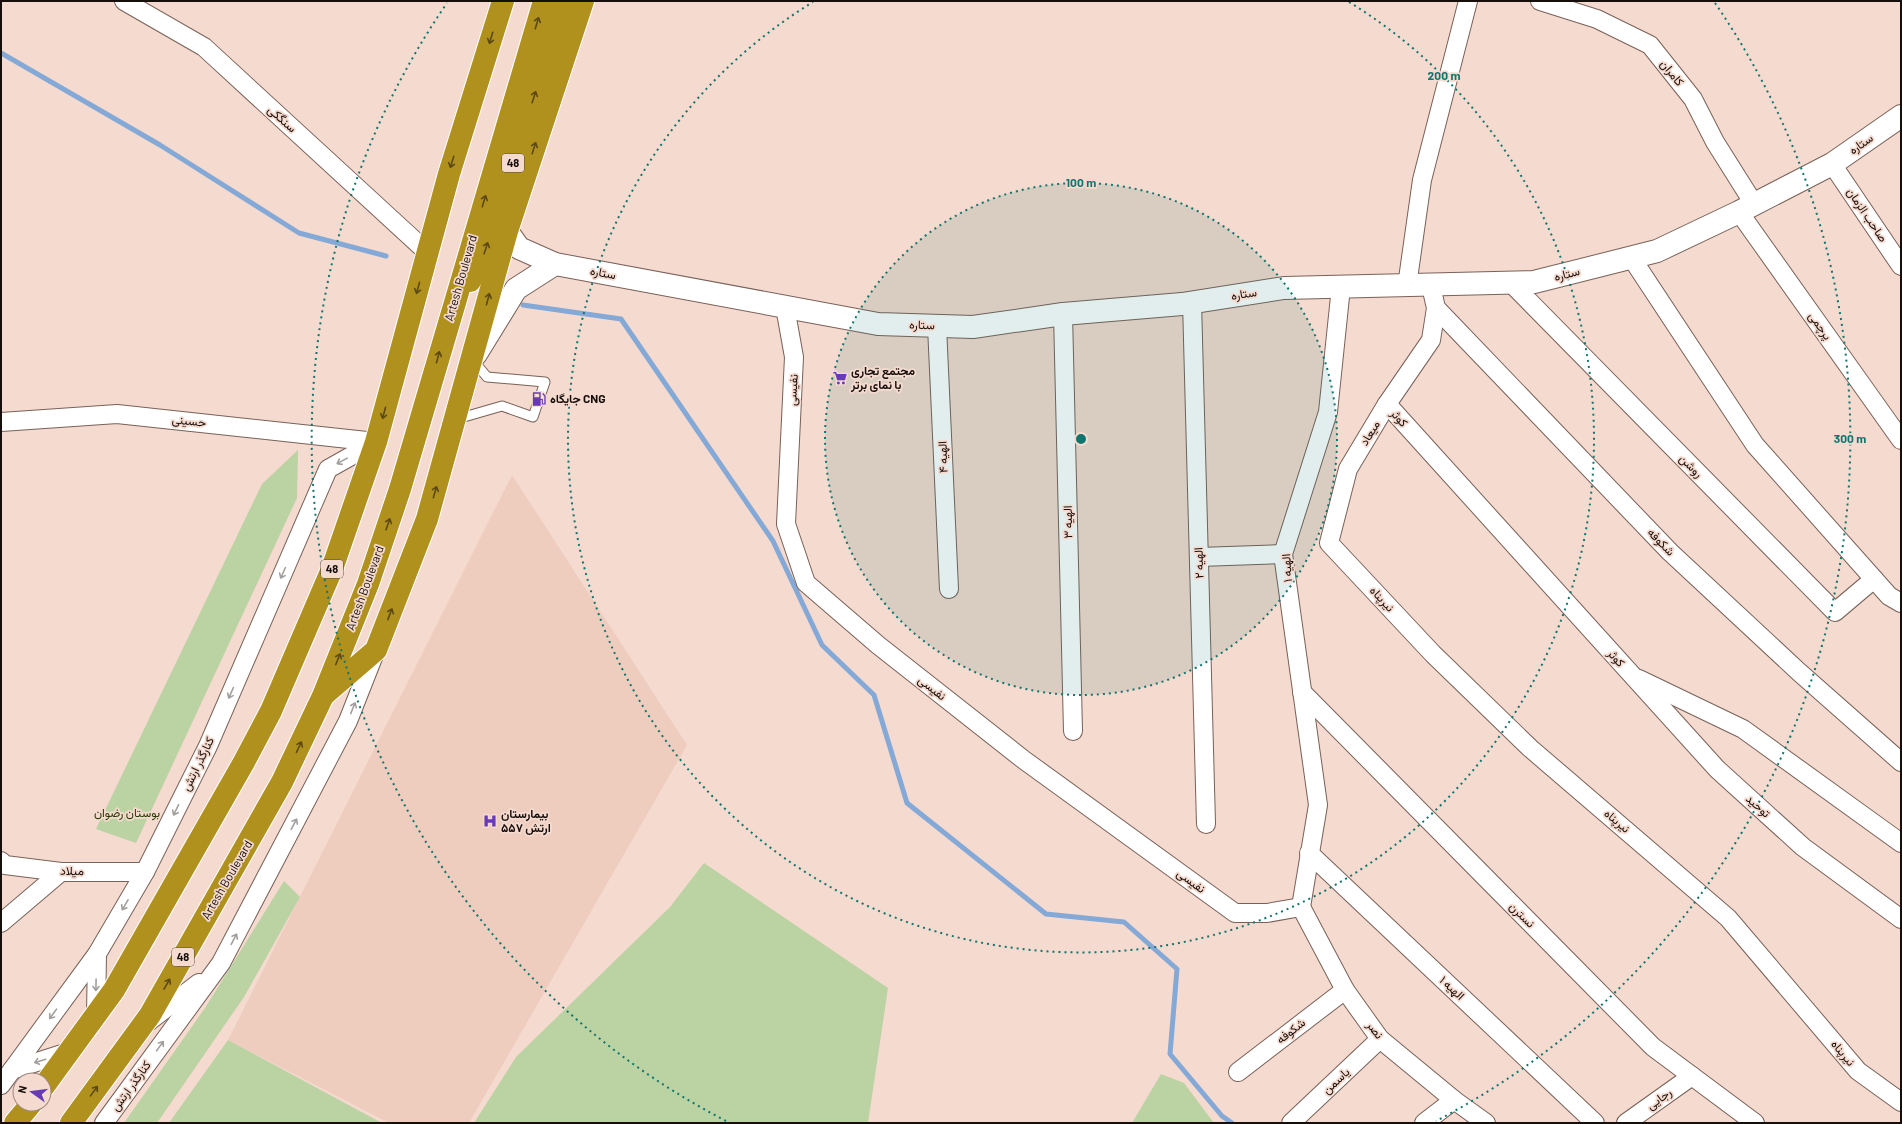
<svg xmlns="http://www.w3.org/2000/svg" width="1902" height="1124" viewBox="0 0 1902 1124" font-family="Barlow,Vazirmatn,sans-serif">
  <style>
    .built { fill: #efcdbe }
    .green { fill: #bbd2a3 }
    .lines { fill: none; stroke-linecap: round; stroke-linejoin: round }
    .stream { stroke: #85a9d6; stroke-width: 5 }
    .lane-casing { stroke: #786158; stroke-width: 11 }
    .street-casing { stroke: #786158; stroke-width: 20 }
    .secondary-casing { stroke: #786158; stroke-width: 24 }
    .highway-casing { stroke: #fff; stroke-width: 24 }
    .lane { stroke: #fff; stroke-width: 9 }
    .street { stroke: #fff; stroke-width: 18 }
    .secondary { stroke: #fff; stroke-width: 22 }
    .highway { stroke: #b1911e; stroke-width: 22 }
    .oneway { stroke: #5c4913 }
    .oneway2 { stroke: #a29f9d }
    .ring { fill: none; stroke: #0f766e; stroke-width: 2; stroke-dasharray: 2 4 }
    .labels { text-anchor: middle; stroke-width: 3.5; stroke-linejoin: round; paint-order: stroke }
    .shield { fill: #f5dacf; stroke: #594b45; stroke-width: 1 }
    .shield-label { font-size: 11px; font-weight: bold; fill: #160e0a }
    .street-label { font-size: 12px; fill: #160e0a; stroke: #f5dacf }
    .poi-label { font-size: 12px; font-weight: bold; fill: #160e0a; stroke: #f5dacf; text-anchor: start }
    .park-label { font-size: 12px; fill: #253a00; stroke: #f5dacf }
    .centre { fill: #0f766e; stroke: #f5dacf; stroke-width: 2 }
    .ring-label { font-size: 12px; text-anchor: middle; font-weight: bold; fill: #0f766e; stroke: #f5dacf; stroke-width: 3.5; stroke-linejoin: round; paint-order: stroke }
  </style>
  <rect width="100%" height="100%" fill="#f5dacf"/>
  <path class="built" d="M512,475L687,745L469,1123H389L228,1040Z"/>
  <g class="green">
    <path d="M298,450L297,498L136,843L96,829L262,484Z"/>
    <path d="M704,863L888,988L868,1123H474L516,1057L670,907Z"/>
    <path d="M284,881L300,897L244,997L157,1123H124L205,1008Z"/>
    <path d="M228,1040L382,1123H383H169Z"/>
    <path d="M1161,1074L1184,1083L1214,1123H1132Z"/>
  </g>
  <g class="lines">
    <g class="stream">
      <path d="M1,53L160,145L299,233L386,256"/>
      <path d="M523,305L621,319L773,541L822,645L874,695L907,803L1046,914L1124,922L1177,969L1170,1054L1222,1116L1232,1123"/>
    </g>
    <defs>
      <path id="lane" d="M457,419L502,406L533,417L545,382L487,377L472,359"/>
      <g id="street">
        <path d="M124,1L204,47L427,252"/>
        <path d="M1540,1L1597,19L1650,45L1693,99L1715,142L1754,204"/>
        <path d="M1832,164L1901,266"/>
        <path d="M1739,212L1901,440"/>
        <path d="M1631,257L1755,445L1889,596L1901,603"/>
        <path d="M1511,283L1835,612L1874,579"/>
        <path d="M1407,286L1422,180L1468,1"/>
        <path d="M1431,286L1436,308L1431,340L1387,404L1348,469L1329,543L1433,654L1530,748L1728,918L1858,1071L1901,1102"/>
        <path d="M1192,302L1206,824"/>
        <path d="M785,307L794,357L786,524L806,583L878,645L1024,760L1235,913H1267L1301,907"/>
        <path d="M1436,308L1670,552L1799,672L1901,762"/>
        <path d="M1063,314L1073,731"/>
        <path d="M937,326L949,589"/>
        <path d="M1387,404L1717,769L1803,847L1901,919"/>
        <path d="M1,422L117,414L376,442"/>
        <path d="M1199,557L1283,554"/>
        <path d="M1639,679L1743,729L1901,843"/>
        <path d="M1302,692L1653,1047L1755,1123"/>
        <path d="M1309,853L1595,1123"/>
        <path d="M1,861L5,865L61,872H145"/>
        <path d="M1301,907L1318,805L1283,554L1328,412L1341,287"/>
        <path d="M1301,907L1345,990L1380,1039L1454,1100L1486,1123"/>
        <path d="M1,923L61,872"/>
        <path d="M96,1015L97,954"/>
        <path d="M148,1022L199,983"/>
        <path d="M12,1070L68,1052"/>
        <path d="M1238,1072L1345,990"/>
        <path d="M1,1085L97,954L145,872L208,746L328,469L376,442"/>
        <path d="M104,1123L221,963L348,721L376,650"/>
        <path d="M1291,1123L1380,1039"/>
        <path d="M1424,1123L1454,1100"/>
        <path d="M1626,1123L1692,1076"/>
      </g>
      <g id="secondary">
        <path d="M507,231L519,248L555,264L878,324L973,327L1063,314L1182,304L1284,288L1534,282L1657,251L1739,212L1832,164L1901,116"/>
        <path d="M476,354L516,289L555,264"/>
      </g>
      <g id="highway">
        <path d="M470,281L483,258L564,1"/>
        <path d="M325,694L376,650L427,519L507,231L583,1"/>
        <path d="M44,1086L114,990L244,762L271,711L332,569L376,442L449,174L503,1"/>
        <path d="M15,1123L31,1104"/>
        <path d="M71,1123L150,1015L282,782L323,696L368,584L400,489L544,1"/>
      </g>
    </defs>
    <use href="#lane" class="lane-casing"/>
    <use href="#street" class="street-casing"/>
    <use href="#secondary" class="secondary-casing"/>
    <use href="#highway" class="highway-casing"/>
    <use href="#lane" class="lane"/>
    <use href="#street" class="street"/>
    <use href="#secondary" class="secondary"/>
    <use href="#highway" class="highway"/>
  </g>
  <defs><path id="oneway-shaft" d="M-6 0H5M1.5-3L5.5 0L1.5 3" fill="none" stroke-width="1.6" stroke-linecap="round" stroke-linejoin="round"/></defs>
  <g class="oneway">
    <use href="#oneway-shaft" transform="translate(537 23) rotate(-73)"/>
    <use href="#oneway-shaft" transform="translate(491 38) rotate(107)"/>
    <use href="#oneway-shaft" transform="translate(534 97) rotate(-72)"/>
    <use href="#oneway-shaft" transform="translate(534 148) rotate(-72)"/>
    <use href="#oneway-shaft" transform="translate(452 162) rotate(107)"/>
    <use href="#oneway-shaft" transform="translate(484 201) rotate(-73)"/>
    <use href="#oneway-shaft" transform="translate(486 248) rotate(-72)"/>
    <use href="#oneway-shaft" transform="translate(418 288) rotate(105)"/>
    <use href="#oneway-shaft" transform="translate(488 299) rotate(-75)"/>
    <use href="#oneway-shaft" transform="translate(438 357) rotate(-75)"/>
    <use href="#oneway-shaft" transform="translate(384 413) rotate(105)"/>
    <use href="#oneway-shaft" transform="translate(435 492) rotate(-74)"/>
    <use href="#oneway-shaft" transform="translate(388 524) rotate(-71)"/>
    <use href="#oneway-shaft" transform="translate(390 614) rotate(-69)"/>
    <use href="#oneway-shaft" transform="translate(338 659) rotate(-68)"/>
    <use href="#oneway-shaft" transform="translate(299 747) rotate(-65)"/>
    <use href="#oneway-shaft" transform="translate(167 984) rotate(-60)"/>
    <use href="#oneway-shaft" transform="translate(94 1091) rotate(-54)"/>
  </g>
  <g class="oneway2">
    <use href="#oneway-shaft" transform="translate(342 461) rotate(151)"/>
    <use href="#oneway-shaft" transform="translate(283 573) rotate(114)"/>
    <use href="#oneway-shaft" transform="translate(231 693) rotate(114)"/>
    <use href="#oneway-shaft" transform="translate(353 708) rotate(-68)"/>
    <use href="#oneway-shaft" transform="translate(176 810) rotate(116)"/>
    <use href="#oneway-shaft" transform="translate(294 824) rotate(-62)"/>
    <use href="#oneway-shaft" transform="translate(125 905) rotate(120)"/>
    <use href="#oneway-shaft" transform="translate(234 939) rotate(-62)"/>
    <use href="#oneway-shaft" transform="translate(96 985) rotate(91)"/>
    <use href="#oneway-shaft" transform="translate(53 1014) rotate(126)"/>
    <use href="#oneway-shaft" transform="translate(160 1046) rotate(-54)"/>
    <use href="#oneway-shaft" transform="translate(40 1061) rotate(163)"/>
  </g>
  <circle cx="1081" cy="439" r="256" fill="#0f766e" fill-opacity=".12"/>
  <g class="ring">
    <circle cx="1081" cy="439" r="256"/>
    <path d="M1349 2A513 513 0 1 1 813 2"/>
    <path d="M726 1121A769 769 0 0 1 447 3M1715 3A769 769 0 0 1 1436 1121"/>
  </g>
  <defs>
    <symbol id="supermarket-bare" viewBox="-9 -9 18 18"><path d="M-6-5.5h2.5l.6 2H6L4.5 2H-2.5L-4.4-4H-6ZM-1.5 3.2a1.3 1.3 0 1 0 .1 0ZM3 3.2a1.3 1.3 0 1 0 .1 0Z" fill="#673bb3" stroke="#f5dacf" stroke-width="2.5" paint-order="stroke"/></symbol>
    <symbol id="fuel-bare" viewBox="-9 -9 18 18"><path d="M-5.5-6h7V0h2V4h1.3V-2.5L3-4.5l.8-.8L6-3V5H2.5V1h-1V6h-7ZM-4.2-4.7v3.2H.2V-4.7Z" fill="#673bb3" stroke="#f5dacf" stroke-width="2.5" paint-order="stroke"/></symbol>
    <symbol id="hospital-bare" viewBox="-9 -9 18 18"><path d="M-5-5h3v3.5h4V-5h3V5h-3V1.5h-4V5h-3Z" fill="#673bb3" stroke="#f5dacf" stroke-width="2.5" paint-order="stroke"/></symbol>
  </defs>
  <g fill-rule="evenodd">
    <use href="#supermarket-bare" x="830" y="368" width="20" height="20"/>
    <use href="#fuel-bare" x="529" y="389" width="20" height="20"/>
    <use href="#hospital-bare" x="480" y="811" width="20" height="20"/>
  </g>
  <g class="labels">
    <g class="shield">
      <rect x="502" y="154" width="22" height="18" rx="3"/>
      <rect x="321" y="560" width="22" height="18" rx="3"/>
      <rect x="172" y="948" width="22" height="18" rx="3"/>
    </g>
    <g class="shield-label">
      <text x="513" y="167">48</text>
      <text x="332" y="573">48</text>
      <text x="183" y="961">48</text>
    </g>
    <g class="street-label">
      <text transform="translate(1672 73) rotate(51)" y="4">کامران</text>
      <text transform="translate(282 119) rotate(42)" y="4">سنگکی</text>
      <text transform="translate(1861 144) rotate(-35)" y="4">ستاره</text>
      <text transform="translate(1867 215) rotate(56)" y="4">صاحب الزمان</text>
      <text transform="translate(603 273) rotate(11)" y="4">ستاره</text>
      <text transform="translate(1567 274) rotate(-14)" y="4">ستاره</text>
      <text transform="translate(461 278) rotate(-74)" y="4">Artesh Boulevard</text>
      <text transform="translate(1244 294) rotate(-9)" y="4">ستاره</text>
      <text transform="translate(922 325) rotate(2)" y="4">ستاره</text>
      <text transform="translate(1820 326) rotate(55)" y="4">پرچمی</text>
      <text transform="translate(793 390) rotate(-87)" y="4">نفیسی</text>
      <text transform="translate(1399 418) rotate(48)" y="4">کوثر</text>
      <text transform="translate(189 421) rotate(6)" y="4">حسینی</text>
      <text transform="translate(1370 433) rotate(-59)" y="4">میعاد</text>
      <text transform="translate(943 457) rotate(-92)" y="4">الهیه ۴</text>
      <text transform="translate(1691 466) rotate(45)" y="4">روشن</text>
      <text transform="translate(1068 522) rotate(-91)" y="4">الهیه ۳</text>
      <text transform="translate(1661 542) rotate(46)" y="4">شکوفه</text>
      <text transform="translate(1199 563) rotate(-92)" y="4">الهیه ۲</text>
      <text transform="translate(1287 568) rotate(-94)" y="4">الهیه ۱</text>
      <text transform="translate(365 588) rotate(-70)" y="4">Artesh Boulevard</text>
      <text transform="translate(1382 599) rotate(47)" y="4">نیرپناه</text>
      <text transform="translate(1616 658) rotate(48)" y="4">کوثر</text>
      <text transform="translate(932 688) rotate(38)" y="4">نفیسی</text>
      <text transform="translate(198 764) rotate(-64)" y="4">کنارگذر ارتش</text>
      <text transform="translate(1758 806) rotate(42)" y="4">توحید</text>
      <text transform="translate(1617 821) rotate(40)" y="4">نیرپناه</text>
      <text transform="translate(72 871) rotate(1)" y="4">میلاد</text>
      <text transform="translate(227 880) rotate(-60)" y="4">Artesh Boulevard</text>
      <text transform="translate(1191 881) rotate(36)" y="4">نفیسی</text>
      <text transform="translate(1522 915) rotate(45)" y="4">نسترن</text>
      <text transform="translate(1452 988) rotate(43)" y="4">الهیه ۱</text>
      <text transform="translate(1375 1030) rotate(52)" y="4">نصر</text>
      <text transform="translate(1291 1031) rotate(-38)" y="4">شکوفه</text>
      <text transform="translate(1843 1053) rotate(50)" y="4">نیرپناه</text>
      <text transform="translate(1336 1081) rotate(-43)" y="4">یاسمن</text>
      <text transform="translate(131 1086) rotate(-54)" y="4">کنارگذر ارتش</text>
      <text transform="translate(1659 1099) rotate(-36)" y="4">رجایی</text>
    </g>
    <g class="poi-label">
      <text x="851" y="375">مجتمع تجاری<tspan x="851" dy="14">با نمای برتر</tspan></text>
      <text x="550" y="403">جایگاه CNG</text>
      <text x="501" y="818">بیمارستان<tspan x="501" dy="14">۵۵۷ ارتش</tspan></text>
    </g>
    <g class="park-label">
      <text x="127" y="817">بوستان رضوان</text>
    </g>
  </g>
  <circle cx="1081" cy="439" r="6" class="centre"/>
  <g class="ring-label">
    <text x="1444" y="80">200 m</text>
    <text x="1081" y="187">100 m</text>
    <text x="1850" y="443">300 m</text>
  </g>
  <rect width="1902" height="1124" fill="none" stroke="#160e0a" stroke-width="4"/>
  <g transform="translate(32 1092) rotate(284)"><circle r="19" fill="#f5dacf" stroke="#9c8880"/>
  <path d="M0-3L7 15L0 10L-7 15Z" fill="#673bb3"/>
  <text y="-6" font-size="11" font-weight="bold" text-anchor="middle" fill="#160e0a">N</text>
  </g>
</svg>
